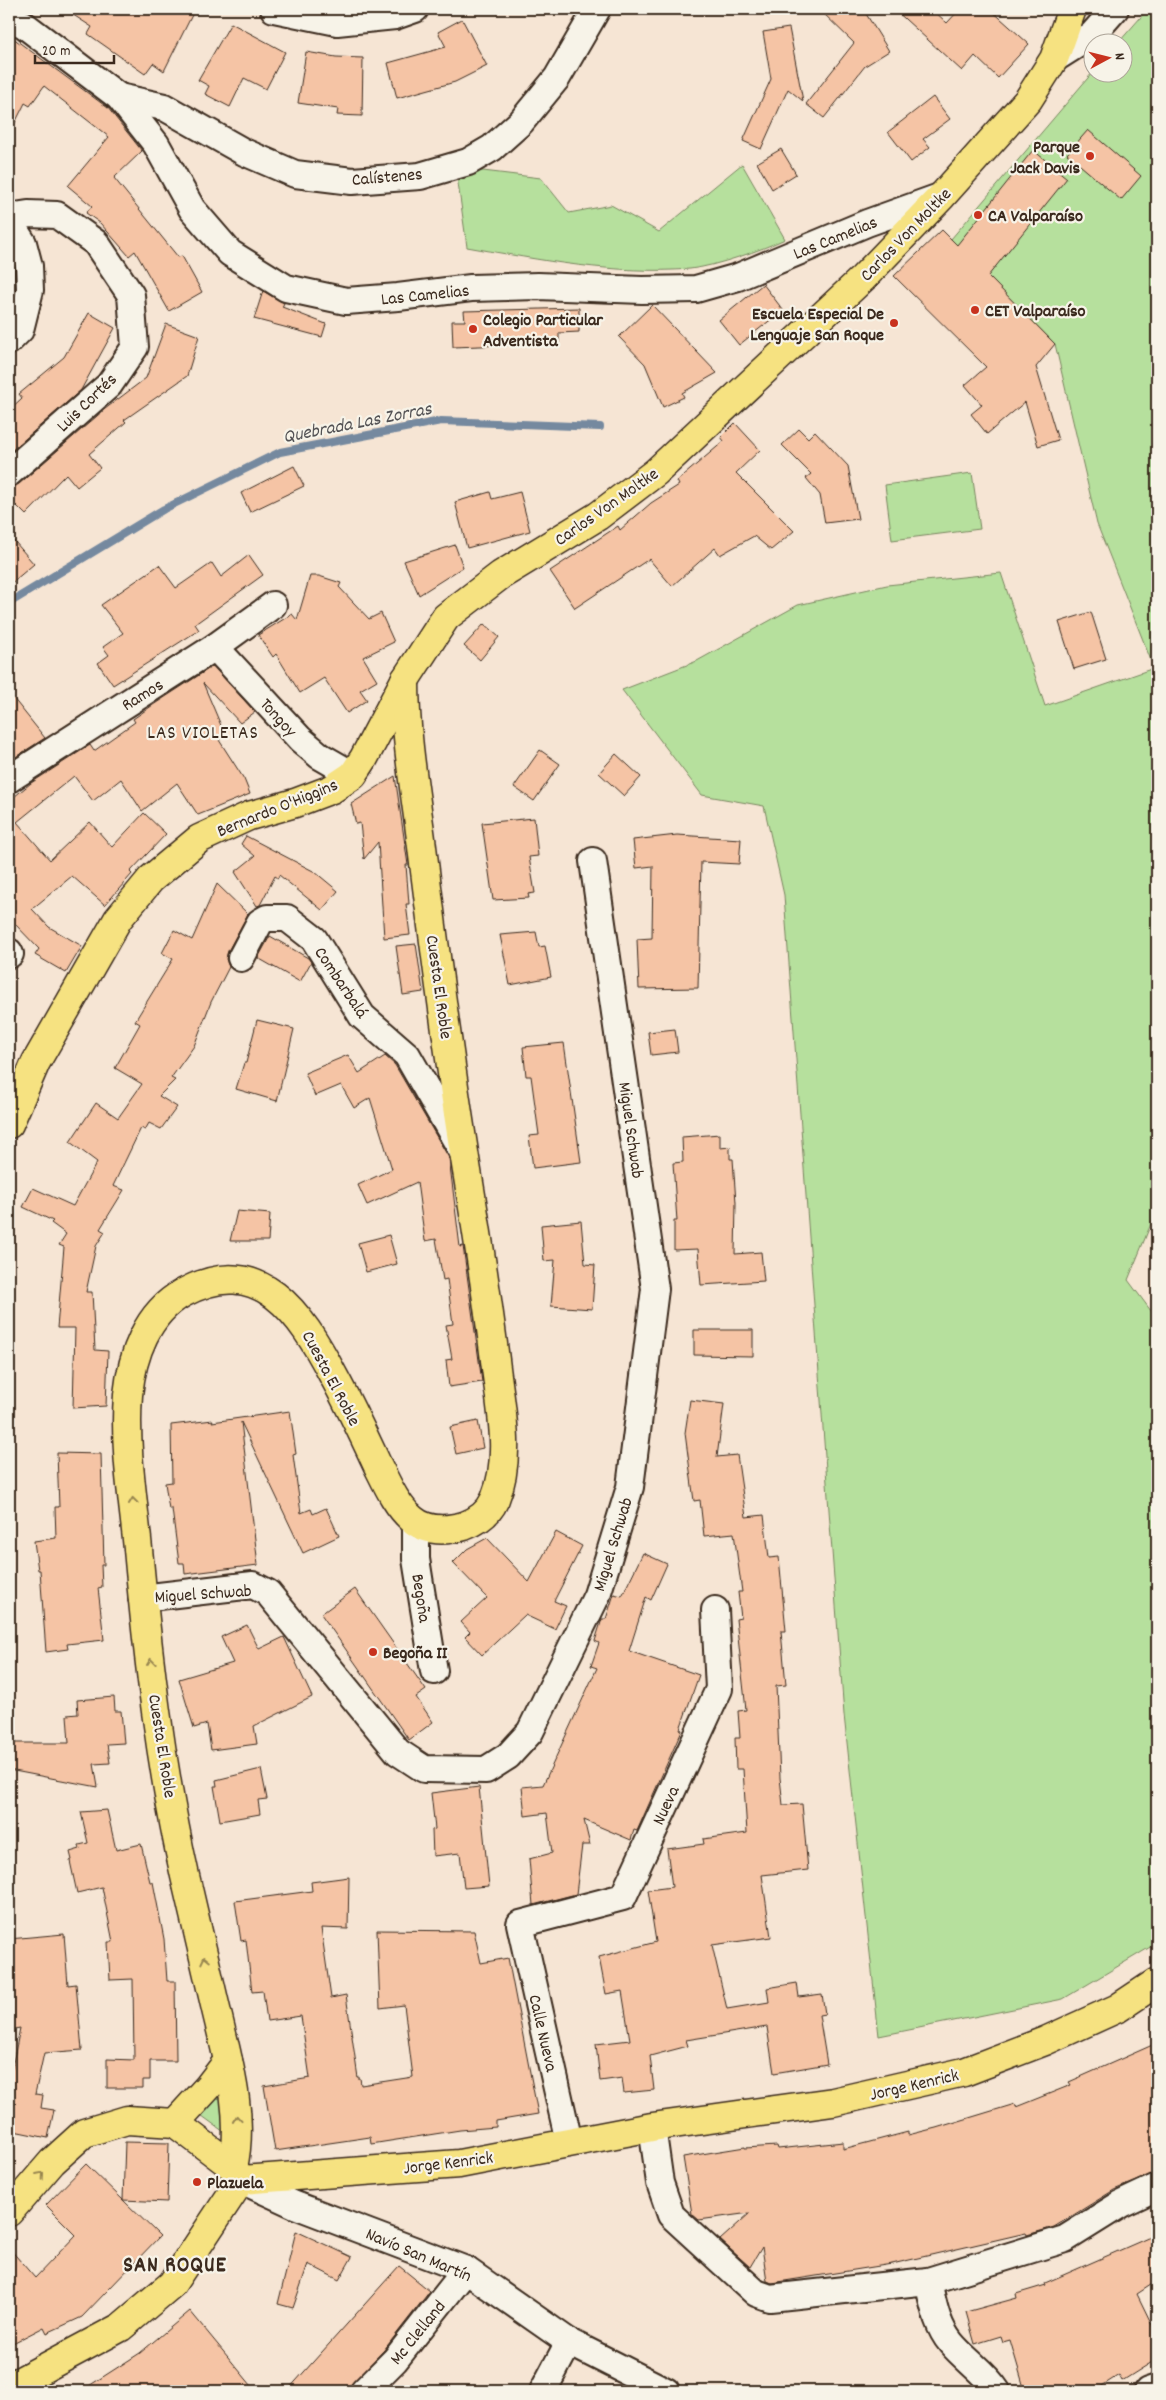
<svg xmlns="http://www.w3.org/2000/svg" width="1166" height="2400" viewBox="0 0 1166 2400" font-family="Dekko,sans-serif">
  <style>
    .green { fill: #b6e09d; stroke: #78855e }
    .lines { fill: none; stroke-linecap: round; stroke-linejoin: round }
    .stream { stroke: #75899f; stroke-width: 8 }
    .building { fill: #f5c4a5; stroke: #3b2a1e }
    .minor-casing { stroke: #3b2a1e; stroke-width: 30 }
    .major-casing { stroke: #3b2a1e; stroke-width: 31 }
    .minor { stroke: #f7f3e8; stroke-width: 26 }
    .major { stroke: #f6e281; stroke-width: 28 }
    .oneway { stroke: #988650 }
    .poi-dot { fill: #c8321e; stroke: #f7f3e8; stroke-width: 2 }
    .labels { text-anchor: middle; stroke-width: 4.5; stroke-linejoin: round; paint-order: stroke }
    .poi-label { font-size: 18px; font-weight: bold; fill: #3b2a1e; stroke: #f7f3e8; text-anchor: start }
    .street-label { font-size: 18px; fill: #3b2a1e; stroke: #f7f3e8 }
    .water-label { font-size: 19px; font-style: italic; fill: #535254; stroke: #f7f3e8 }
    .neighbourhood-label { font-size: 19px; letter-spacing: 1px; fill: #3b2a1e; stroke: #f7f3e8 }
    .district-label { font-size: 22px; font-weight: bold; letter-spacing: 1px; fill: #3b2a1e; stroke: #f7f3e8 }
  </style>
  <rect width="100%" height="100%" fill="#f6e5d4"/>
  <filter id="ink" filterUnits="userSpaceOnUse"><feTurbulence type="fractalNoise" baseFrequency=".02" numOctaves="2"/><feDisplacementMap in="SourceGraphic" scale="10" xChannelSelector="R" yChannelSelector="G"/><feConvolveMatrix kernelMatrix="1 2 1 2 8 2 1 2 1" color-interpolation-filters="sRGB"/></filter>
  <g filter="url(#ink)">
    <g class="green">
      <path d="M1148,9H1157V1209L1128,1280L1157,1319V1943L1063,1999L879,2036L844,1715L784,895L764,806L702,795L622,690L697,661L798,605L887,585L1001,573L1045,706L1154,668L1097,524L1055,344L951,239L1093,72H1124V42H1119Z"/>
      <path d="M742,164L785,239C761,250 717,266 690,269C616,275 540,260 467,247L457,176L483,171L541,178L569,213L611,205L659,232Z"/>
      <path d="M972,473L980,529L892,540L885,485Z"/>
      <path d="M219,2085L231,2137L198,2113Z"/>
    </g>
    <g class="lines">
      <path class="stream" d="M9,603L164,509L280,452L441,421L600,427"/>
    </g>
    <g class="building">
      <path d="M64,9H195L164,71L153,63L145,74L88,34L92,27Z"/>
      <path d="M819,9H863L889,51L865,66L824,118L806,104L854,43Z"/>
      <path d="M894,9H932L947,23L960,9H990L1029,44L998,78L975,56L962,71Z"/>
      <path d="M462,19L487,66L455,82L397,98L388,63L446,47L438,32Z"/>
      <path d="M231,23L285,52L266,89L244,78L230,107L205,94L209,86L198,80Z"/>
      <path d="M789,28L803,101L788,89L761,149L743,141L771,79L763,32Z"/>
      <path d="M9,35L108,108L142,151L114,178L178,257L182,256L202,292L169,311L135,251L129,256L100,223L86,213L92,206L68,186L109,137L44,86L30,106L25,103L9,135Z"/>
      <path d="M306,52L336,57L363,58L362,116L337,115L338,109L298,103Z"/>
      <path d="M933,97L950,119L923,139L930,147L911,162L888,132Z"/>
      <path d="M1088,130L1141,176L1121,200L1067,154Z"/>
      <path d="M781,149L796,174L772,189L757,163Z"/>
      <path d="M1033,150L1067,178L988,276L1055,344L1036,367L1058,440L1038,446L1025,402L987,434L971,414L982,405L965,385L986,367L894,276L942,230L957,245Z"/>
      <path d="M763,284L783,310L739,345L719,320Z"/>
      <path d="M263,291L284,303L282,307L326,324L322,337L254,319Z"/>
      <path d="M652,305L717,373L682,393L684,397L663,407L645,364L619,337Z"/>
      <path d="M579,308V332L559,333V343L453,347L452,321H465L464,311Z"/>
      <path d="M89,313L115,328L81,390L9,453V410L22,398L19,394L64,357Z"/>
      <path d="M166,324L199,336L187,376L124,420L126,422L89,454L100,468L77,487L66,474L26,515L16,505L9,519V488L19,484L105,409L146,378Z"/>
      <path d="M735,423L760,450L736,473L794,531L771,550L754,536L720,555L715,548L672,586L649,559L575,608L550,571L618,526L620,530L651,503L679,485L677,481L724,441L721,437Z"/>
      <path d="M799,429L808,438L815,431L848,466L858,519L825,523L820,495L806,478L811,474L782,445Z"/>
      <path d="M294,466L304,486L250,512L241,493Z"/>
      <path d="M490,492L492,499L520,492L530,531L467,548L455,502Z"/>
      <path d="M9,535L34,564L9,585Z"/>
      <path d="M455,545L463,567L419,595L404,561Z"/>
      <path d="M249,555L263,575L195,624L199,630L113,685L98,663L109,655L103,647L123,633L101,605L159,565L176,588L212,563L221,577Z"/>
      <path d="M310,576H319L341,583L339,587L369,619L381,613L394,642L363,657L377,680L360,690L367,700L347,713L324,678L300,693L276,654L273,657L258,635L292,614L297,620Z"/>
      <path d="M1091,612L1106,659L1074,669L1059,622Z"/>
      <path d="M484,624L499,637L480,660L464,646Z"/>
      <path d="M213,666L255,712L240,723L203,683L225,735L219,740L244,779L250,794L198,815L177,783L142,811L121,779L93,801L74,776L17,822L50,860L90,822L112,847L144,813L166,834L130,872L132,874L105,905L72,876L32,909L49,927L82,946L66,973L35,955L39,949L14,923L9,927V801L31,783L90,745L94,751L135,722L133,719L153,705Z"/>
      <path d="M9,693L45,738L14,758L9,751Z"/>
      <path d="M540,750L560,764L534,801L514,787Z"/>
      <path d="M616,754L641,777L624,796L599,773Z"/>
      <path d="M395,776L408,865H406L409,904H406L410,935L384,938L378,842L364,859L360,823L356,824L351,804Z"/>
      <path d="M534,818L538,856L529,857L535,893L528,894L529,898L493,900L482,823Z"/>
      <path d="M677,835L741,839L739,864L701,862L698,988L639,989L637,939L652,938L653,866L636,868L633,840Z"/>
      <path d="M246,836L315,872L338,891L322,910L279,875L278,878L275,876L260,905L257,906L235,872L255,856L241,844Z"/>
      <path d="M217,884L248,914L228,951L226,959L229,967L211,1002L194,1046L171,1078L175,1080L159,1096L177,1107L161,1129L149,1123L145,1130L141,1128L113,1186L124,1190L100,1229L105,1232L96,1246L86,1292H92L95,1350L108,1351L106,1406L73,1408L75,1328H57L64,1247L59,1245L66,1234L51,1223L53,1221L23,1207L33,1188L73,1206L97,1162L70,1142L96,1103L118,1118L142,1084L115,1068L140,1024L135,1021L173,959L162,953L174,930L192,940Z"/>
      <path d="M536,932L539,947L545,946L551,977L510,985L500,935Z"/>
      <path d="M270,936L308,958L311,962L300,982L258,958Z"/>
      <path d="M416,944L423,992L403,995L396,946Z"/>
      <path d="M257,1020L294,1029L277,1101L236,1089L244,1063H246Z"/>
      <path d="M675,1029L678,1052L651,1055L648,1032Z"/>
      <path d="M564,1043L581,1162L533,1168L529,1136L539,1135L531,1076H526L523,1047Z"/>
      <path d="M348,1055L359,1073L385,1056L395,1065L449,1158L460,1247L463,1246L482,1382L449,1387L446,1360L452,1359L446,1325L453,1324L447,1279L443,1280L436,1239L425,1241L417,1182L367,1205L358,1185L392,1169L370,1098L354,1108L341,1085L315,1096L305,1073Z"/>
      <path d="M720,1134V1148L730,1147V1159H733L736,1203L735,1254L761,1252L764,1281L701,1285L698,1249L674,1250V1221H677L673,1163L683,1162L682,1137Z"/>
      <path d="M237,1211L270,1214L268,1241H230Z"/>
      <path d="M581,1221L585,1264L595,1265L592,1309L551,1306L555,1260L544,1261L541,1225Z"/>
      <path d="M389,1235L397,1264L366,1272L358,1243Z"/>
      <path d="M694,1330H753V1356L694,1355Z"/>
      <path d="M690,1400L724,1404L717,1457L737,1455L746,1517L764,1515L769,1558L779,1557L786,1631H781L786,1685L776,1686L780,1778L783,1805L802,1804L808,1870L762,1875L771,1937L712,1945L727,2009L769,2002L767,1988L797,1983L799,1997L822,1994L825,2014L819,2015L827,2064L774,2073L767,2027L686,2040L688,2046L650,2056L654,2090L624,2093L622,2078L600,2081L596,2044L630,2040L622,1991L606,1994L599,1957L656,1942L648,1890L672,1887L667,1849L704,1844L703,1839L747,1833L743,1769H736L735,1738H740L738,1711L746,1710L736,1619L741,1618L738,1592H742L734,1533L704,1536L700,1500L694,1501L685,1433Z"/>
      <path d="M290,1411L296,1454L293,1455L301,1513L311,1509L313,1514L326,1508L339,1536L303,1553L241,1422L258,1565L185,1574L184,1563H179L172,1509H169L165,1483L172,1482L171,1425L213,1420L212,1422Z"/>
      <path d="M478,1421L483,1448L456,1454L450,1427Z"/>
      <path d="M57,1453L101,1454L104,1565H101L102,1587L98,1588L104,1640L67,1644L68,1649L46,1652L40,1570H38L34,1541L56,1538L55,1507H59Z"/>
      <path d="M556,1532L582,1546L554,1601L566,1606L555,1629L525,1615L482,1655L465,1637L470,1632L461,1622L487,1598L453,1563L467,1549L487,1538L529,1582Z"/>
      <path d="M643,1553L667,1564L651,1600L646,1597L629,1651L699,1675L680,1729L682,1730L637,1831L634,1830L631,1840L584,1820L590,1845H582L576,1894L533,1905L529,1859L552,1853L547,1813L525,1816L522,1787L543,1785L597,1668L591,1666L599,1643L595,1641L602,1619H606L614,1594L622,1596Z"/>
      <path d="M355,1589L426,1690L416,1697L433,1722L409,1740L321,1614Z"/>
      <path d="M247,1625L259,1649L284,1637L312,1697L254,1726L257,1744L211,1750L207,1724L194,1728L179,1679L233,1663L221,1637Z"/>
      <path d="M114,1697L115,1711H121L124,1743L107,1744L110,1763L94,1764L98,1787L9,1770V1743H69L67,1715L78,1714L77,1700Z"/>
      <path d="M261,1769L267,1799L258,1800L260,1814L220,1821L214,1786H217L216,1780Z"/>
      <path d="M479,1787L489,1886L464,1888L460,1853L433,1856L432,1830L435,1829L431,1793Z"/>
      <path d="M107,1810L116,1850L141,1844L150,1882H153L164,1939L167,1981H175L176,2061H150V2080H143V2088H107V2059L134,2060L133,1979L110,1980L108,1942H113L102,1887L77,1893L70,1861L72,1860L70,1852L80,1849L79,1845L88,1843L81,1812Z"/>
      <path d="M349,1877L348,1929L321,1928L331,1998L346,1995L358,2078H360L361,2085L413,2077L404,2005L380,2008L377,1930L474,1931L481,1963L508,1958L538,2114L496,2121V2127L460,2130L371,2144L370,2137L275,2151L264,2086L310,2078L301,2016L267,2021L263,1991L252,1992L246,1940L241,1941L235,1901L312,1891L311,1882Z"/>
      <path d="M64,1934L68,1985L76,1984L82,2050L44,2053L35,2094L43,2095L41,2108L54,2110L48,2138L9,2130V2083L20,2028L9,2030V1939Z"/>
      <path d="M1157,2043V2172L1114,2190L1054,2227L1027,2235L1026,2233L892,2264L772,2283L767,2281L762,2247L750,2267L720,2240L750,2213L699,2220L692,2214L683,2157L745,2147V2148L777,2146L778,2149L843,2142V2149L908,2132V2135L936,2128L1015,2104L1016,2107L1071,2085L1069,2082Z"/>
      <path d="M125,2142L169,2143L167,2202L123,2200Z"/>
      <path d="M86,2164L160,2236L82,2317L47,2333L44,2327L9,2345V2248L35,2278L76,2235L46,2205Z"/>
      <path d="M296,2231L352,2257L339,2280L308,2264L293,2308L278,2304Z"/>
      <path d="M1157,2234V2281L1137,2294L1157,2335V2359L1122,2381L1119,2375L1094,2391H1025L1010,2340L1003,2342L1001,2336L975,2344L966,2312L1017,2298L1016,2294L1046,2285L1045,2283Z"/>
      <path d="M399,2266L430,2291L384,2350L345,2391H287Z"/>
      <path d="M190,2311L256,2391H81L140,2353Z"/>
    </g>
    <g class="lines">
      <defs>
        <g id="minor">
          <path d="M274,9L337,22L395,16L415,9"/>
          <path d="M9,19L23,24L119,97L156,144L192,209L230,253L286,288L346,301L398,297L471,288L538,286L642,290L696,289L738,277L867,223L942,196"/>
          <path d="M1054,59L1092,35L1115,9"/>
          <path d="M119,97L164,107L244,152L295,174L352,181L420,176L468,162L492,148L521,122L557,78L597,9"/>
          <path d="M9,217L28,214L57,215L96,243L131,295L135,347L109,385L9,473"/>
          <path d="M9,221L23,243L29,266L30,290L20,330L9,341"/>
          <path d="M215,647L300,739L320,756L353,775"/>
          <path d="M9,779L215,647L273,605"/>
          <path d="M9,952L10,954"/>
          <path d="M241,958L260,922L267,918H287L314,939L362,1016L407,1055L464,1154"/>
          <path d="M416,1524V1559L434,1671"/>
          <path d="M142,1598L253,1585L268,1593L398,1752L424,1769L486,1770L508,1756L530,1732L597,1595L630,1487L655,1289L593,861"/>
          <path d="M652,2127L660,2183L671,2215L756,2293L770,2298L928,2281L1065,2239L1121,2204L1157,2187"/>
          <path d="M569,2142L520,1924L623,1897L719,1689L715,1610"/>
          <path d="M241,2180L295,2205L466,2270L569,2342L666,2391"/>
          <path d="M928,2281C933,2302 936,2325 951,2343C965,2360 985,2372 997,2391"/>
          <path d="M364,2391L395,2360L466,2270"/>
          <path d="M543,2391L569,2342"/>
          <path d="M1148,2391L1157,2388"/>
        </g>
        <g id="major">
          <path d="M9,1124L36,1062L118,919L151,879L199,839L249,816L295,803L332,789L353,775L364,758L405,680L446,617L501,575L598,516L656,472L863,278L942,196L1028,100L1054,59L1072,9"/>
          <path d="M175,2123L208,2087L228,2061"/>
          <path d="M233,2167C245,2114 227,2057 215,2005C205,1962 195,1919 185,1876C161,1769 148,1658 138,1549C133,1498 124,1446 128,1395C132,1355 147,1313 183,1293C260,1251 301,1314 333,1375C349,1404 363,1434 377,1464C387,1484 396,1505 412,1519C427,1532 446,1531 464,1526C478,1521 489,1513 495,1499C512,1458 501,1409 496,1368C488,1302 478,1237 467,1171C450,1066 436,960 423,855C416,796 405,739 405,680"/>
          <path d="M241,2180L459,2164L652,2127L833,2102L964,2072L1045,2041L1118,2008L1157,1982"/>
          <path d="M9,2212L52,2162L84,2133L127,2120L175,2123L233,2167L241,2180"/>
          <path d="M9,2387L121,2327L172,2284L241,2180"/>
        </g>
      </defs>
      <use href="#minor" class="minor-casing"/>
      <use href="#major" class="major-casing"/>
      <use href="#minor" class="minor"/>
      <use href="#major" class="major"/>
    </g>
    <defs><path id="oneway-chevron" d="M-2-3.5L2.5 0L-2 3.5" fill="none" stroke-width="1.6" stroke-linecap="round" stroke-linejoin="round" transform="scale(1.25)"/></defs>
    <g class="oneway">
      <use href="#oneway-chevron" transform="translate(133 1501) rotate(-96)"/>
      <use href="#oneway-chevron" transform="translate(151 1662) rotate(-97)"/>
      <use href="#oneway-chevron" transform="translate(205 1960) rotate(-103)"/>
      <use href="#oneway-chevron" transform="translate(237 2119) rotate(-95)"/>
      <use href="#oneway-chevron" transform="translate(41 2175) rotate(-49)"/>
    </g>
  </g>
  <g class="poi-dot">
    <circle cx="1090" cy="156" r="5"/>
    <circle cx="978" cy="215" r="5"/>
    <circle cx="975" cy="310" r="5"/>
    <circle cx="894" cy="323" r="5"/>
    <circle cx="473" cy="329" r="5"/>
    <circle cx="373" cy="1652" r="5"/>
    <circle cx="197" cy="2182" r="5"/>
  </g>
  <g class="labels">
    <g class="poi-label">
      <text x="1080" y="152" text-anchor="end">Parque<tspan x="1080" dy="21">Jack Davis</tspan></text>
      <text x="988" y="221">CA Valparaíso</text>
      <text x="985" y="316">CET Valparaíso</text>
      <text x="884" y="319" text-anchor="end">Escuela Especial De<tspan x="884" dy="21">Lenguaje San Roque</tspan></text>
      <text x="483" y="325">Colegio Particular<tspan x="483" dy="21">Adventista</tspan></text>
      <text x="383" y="1658">Begoña II</text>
      <text x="207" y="2188">Plazuela</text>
    </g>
    <g class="street-label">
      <text transform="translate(387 176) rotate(-5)" y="6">Calístenes</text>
      <text transform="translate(905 234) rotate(-46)" y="6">Carlos Von Moltke</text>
      <text transform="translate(835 237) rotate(-22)" y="6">Las Camelias</text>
      <text transform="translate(425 294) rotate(-6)" y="6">Las Camelias</text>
      <text transform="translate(86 402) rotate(-44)" y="6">Luis Cortés</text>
      <text transform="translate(606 506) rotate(-35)" y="6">Carlos Von Moltke</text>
      <text transform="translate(142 694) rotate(-32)" y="6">Ramos</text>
      <text transform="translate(279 717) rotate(48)" y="6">Tongoy</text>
      <text transform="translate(277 807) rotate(-22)" y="6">Bernardo O'Higgins</text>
      <text transform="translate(342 982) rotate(56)" y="6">Combarbalá</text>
      <text transform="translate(440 987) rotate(82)" y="6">Cuesta El Roble</text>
      <text transform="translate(632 1130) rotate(82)" y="6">Miguel Schwab</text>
      <text transform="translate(332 1378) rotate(62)" y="6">Cuesta El Roble</text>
      <text transform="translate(612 1544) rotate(-73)" y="6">Miguel Schwab</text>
      <text transform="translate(203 1593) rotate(-4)" y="6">Miguel Schwab</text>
      <text transform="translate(422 1598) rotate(81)" y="6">Begoña</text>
      <text transform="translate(163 1746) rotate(81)" y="6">Cuesta El Roble</text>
      <text transform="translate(665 1805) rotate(-65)" y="6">Nueva</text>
      <text transform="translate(544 2033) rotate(77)" y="6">Calle Nueva</text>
      <text transform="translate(914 2084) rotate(-13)" y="6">Jorge Kenrick</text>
      <text transform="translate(448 2162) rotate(-7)" y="6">Jorge Kenrick</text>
      <text transform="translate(419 2254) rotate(23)" y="6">Navío San Martín</text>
      <text transform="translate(417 2332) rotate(-51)" y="6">Mc Clelland</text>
    </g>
    <g class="water-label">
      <text transform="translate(357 421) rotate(-11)" y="7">Quebrada Las Zorras</text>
    </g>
    <g class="neighbourhood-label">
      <text x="203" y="738">LAS VIOLETAS</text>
    </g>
    <g class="district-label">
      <text x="175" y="2271">SAN ROQUE</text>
    </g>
  </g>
  <rect width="1166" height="2400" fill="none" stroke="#f7f3e8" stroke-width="30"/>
  <rect x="15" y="15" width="1136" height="2370" fill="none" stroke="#3b2a1e" stroke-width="2" filter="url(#ink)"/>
  <g transform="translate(1108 58) rotate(83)"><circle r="24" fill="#f7f3e8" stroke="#aca397"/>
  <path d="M0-4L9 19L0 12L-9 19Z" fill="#c8321e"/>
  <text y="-8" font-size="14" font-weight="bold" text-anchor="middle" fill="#3b2a1e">N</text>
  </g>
  <path d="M35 55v8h79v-8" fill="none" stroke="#3b2a1e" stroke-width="2.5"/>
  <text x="42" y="55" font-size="15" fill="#3b2a1e" stroke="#f7f3e8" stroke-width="4" paint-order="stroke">20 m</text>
</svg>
